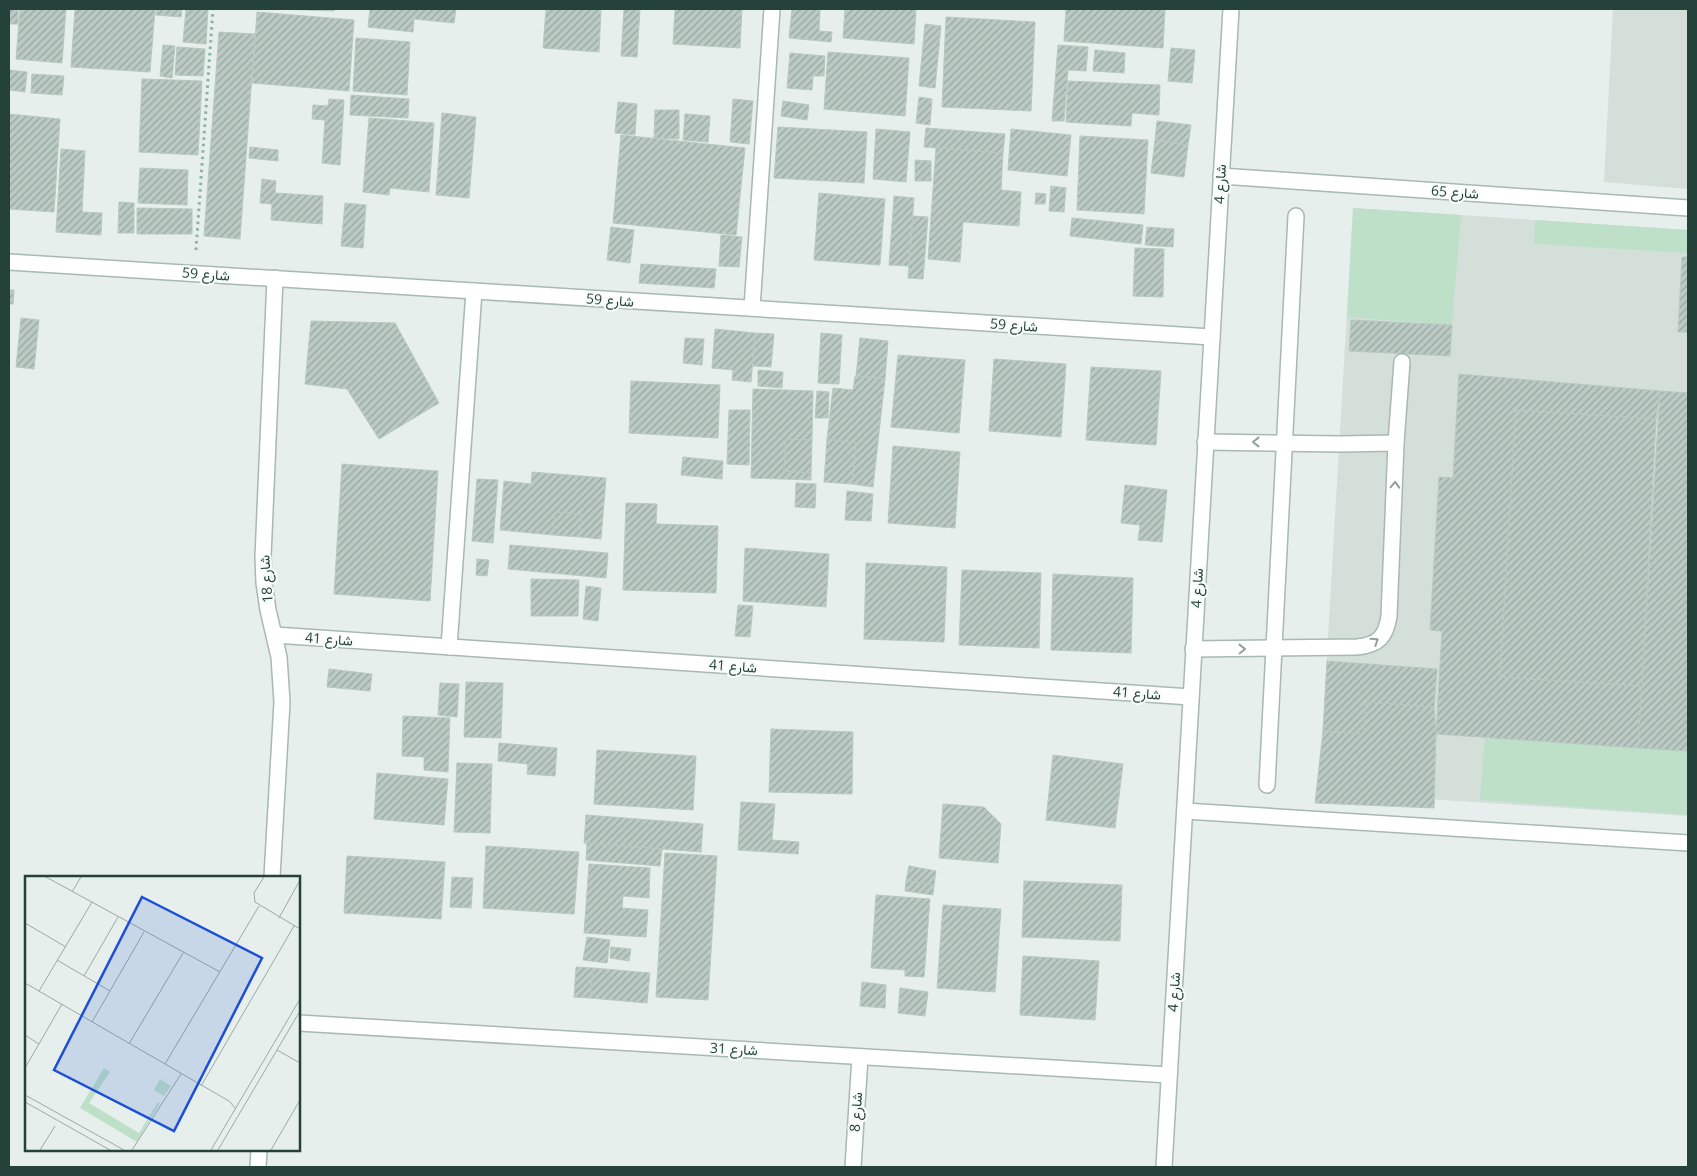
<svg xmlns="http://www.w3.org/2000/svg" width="1697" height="1176" viewBox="0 0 1697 1176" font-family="'Open Sans',Vazirmatn,sans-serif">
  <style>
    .built { fill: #d4dfda }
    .park { fill: #bfe0c8 }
    .building { fill: url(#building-hatch); stroke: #b8c9c2 }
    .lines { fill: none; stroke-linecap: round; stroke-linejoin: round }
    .minor-casing { stroke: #a8b8b2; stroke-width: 18 }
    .path { stroke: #86b3a5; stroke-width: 3; stroke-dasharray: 2.5 4; stroke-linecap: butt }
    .minor { stroke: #fff; stroke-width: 15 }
    .oneway { stroke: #92a09c }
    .labels { text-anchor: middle; stroke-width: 4.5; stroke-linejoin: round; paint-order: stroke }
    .street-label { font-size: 14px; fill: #24423a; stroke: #f7fbf9 }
    .inset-road { fill: none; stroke: #98aaa4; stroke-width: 1 }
    .view { fill: #1d4ed8; fill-opacity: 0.15; stroke: #1d4ed8; stroke-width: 2.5 }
    .inset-edge { fill: none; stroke: #24423a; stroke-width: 2.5 }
  </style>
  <defs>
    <pattern id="building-hatch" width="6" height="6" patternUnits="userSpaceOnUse" patternTransform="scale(1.25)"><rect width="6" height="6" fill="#bbcac4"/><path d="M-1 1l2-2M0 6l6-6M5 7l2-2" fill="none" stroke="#98a6a0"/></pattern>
  </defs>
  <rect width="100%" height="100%" fill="#e6efeb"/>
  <g class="built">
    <path d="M1613,9H1688V189L1604,182Z"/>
    <path d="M1353,208L1688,230V816L1319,792Z"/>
  </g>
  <g class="park">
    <path d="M1353,208L1461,215L1452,325L1347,317Z"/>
    <path d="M1535,220L1688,230V253L1534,244Z"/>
    <path d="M1485,737L1688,751V815L1480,800Z"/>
  </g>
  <g class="building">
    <rect x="9" y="9" width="9" height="15"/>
    <path d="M20,9H66L62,63L16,59Z"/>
    <path d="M75,9H155L150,72L71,67Z"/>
    <path d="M156,9H182L181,17L156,15Z"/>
    <path d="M186,9H208L206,44L183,42Z"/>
    <path d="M277,9H334V11Z"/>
    <path d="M370,9H456L454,23L414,19L413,32L368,27Z"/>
    <path d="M546,9H601L599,52L543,48Z"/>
    <path d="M624,9H640L637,57L621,56Z"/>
    <path d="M675,9H742L740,48L673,44Z"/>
    <path d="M792,9H820L819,31L832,32L831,42L789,38Z"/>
    <path d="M845,9H916L914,44L843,38Z"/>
    <path d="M1066,9H1165L1163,48L1064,41Z"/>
    <path d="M257,12L354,20L349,91L252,83Z"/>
    <path d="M946,17L1035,22L1031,111L942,107Z"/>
    <path d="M925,24L941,26L935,88L919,86Z"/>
    <path d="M219,32L255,34L240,239L204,236Z"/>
    <path d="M356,38L410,42L407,95L353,91Z"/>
    <path d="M163,45L175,46L172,78L160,76Z"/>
    <path d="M1058,45L1088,47L1086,71L1068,70L1064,121H1052Z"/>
    <path d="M177,47L205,49L203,76L175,75Z"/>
    <path d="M1171,48L1195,50L1192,83L1168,81Z"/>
    <path d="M1095,50L1125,53L1124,73L1093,71Z"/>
    <path d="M828,52L909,58L905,116L824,109Z"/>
    <path d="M790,53L825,56L824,76H813L812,90L787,88Z"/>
    <path d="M9,70L27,72L25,92L9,90Z"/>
    <path d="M32,74L64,76L62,95L31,93Z"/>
    <path d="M142,79L202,81L198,155L139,152Z"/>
    <path d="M1068,81L1160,85L1159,115L1132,113L1131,126L1066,122Z"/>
    <path d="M351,95L409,99L408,118L350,115Z"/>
    <path d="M919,97L932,99L930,125L916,123Z"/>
    <path d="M329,99L344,100L340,165L322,163L325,120L312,119L313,105L328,106Z"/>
    <path d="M733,99L753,101L749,144L730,142Z"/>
    <path d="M783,101L809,105L807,120L781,116Z"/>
    <path d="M618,102L637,104L635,135L615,133Z"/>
    <path d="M655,110H679V139L654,138Z"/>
    <path d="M442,113L476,117L469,198L436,195Z"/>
    <path d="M9,114L60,119L54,212L9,209Z"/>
    <path d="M685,114L710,116L708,142L683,140Z"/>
    <path d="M369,118L434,123L429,192L390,188L389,195L363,192Z"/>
    <path d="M1157,121L1191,125L1188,145L1155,140Z"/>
    <path d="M778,127L867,132L864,183L774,178Z"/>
    <path d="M926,128L1005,134L1003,153L924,147Z"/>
    <path d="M876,129L910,132L906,182L873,179Z"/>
    <path d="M1011,129L1071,135L1067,176L1008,170Z"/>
    <path d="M621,135L745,148L736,235L613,223Z"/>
    <path d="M1080,136L1148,140L1144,214L1077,210Z"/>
    <path d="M1155,140L1188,145L1184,177L1151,173Z"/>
    <path d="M250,147L278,150V161L249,158Z"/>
    <path d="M936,148L1003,153L1001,190L1021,192L1019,226L963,222L960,262L928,259Z"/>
    <path d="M61,149L85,151L82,212L102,213L101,235L56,232Z"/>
    <path d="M915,160L931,161V181H915Z"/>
    <path d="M140,168L188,170L187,205L138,203Z"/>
    <path d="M262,179L276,181L275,193L323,196L322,224L271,220L272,204L260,203Z"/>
    <path d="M1051,186L1066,188L1064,212L1049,211Z"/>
    <path d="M819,193L885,199L880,265L814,260Z"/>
    <path d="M1036,193L1046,194L1045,204H1035Z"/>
    <path d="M894,196L914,198L909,266L889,265Z"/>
    <path d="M119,202L134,203V233H118Z"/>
    <path d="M345,203L366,205L363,248L341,246Z"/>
    <path d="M137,208L192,209V234H137Z"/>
    <path d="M913,216L928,217L923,279L908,278Z"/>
    <path d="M1072,218L1143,225L1141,244L1070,236Z"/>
    <path d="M611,227L634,230L630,263L607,260Z"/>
    <path d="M1147,227L1174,229L1173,247L1145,245Z"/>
    <path d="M721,235L742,237L739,267L719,266Z"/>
    <path d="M1135,248L1164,249L1163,297L1133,296Z"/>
    <path d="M1682,257H1688V332H1678Z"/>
    <path d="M641,264L716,269L714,288L639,283Z"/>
    <path d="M9,290H14L13,304H9Z"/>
    <path d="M21,318L39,320L34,369L16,367Z"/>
    <path d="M1351,320L1452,325L1450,356L1349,351Z"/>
    <path d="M311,321L395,323L439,403L379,439L347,389L305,384Z"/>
    <path d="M715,329L755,333L751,382L732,380L733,370L712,368Z"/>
    <path d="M755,333L774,334L771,367L753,366Z"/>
    <path d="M821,333L842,335L839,384L818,383Z"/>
    <path d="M685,338L704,339L702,365L683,363Z"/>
    <path d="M860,338L888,341L885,379L856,376Z"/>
    <path d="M898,355L965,360L959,433L891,427Z"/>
    <path d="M994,359L1066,364L1061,437L989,431Z"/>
    <path d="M1091,367L1161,371L1156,445L1086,440Z"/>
    <path d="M758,370L783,372L782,388L758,386Z"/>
    <path d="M1459,374L1660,391L1656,419L1516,410L1500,677L1642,686L1638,748L1436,734L1442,631L1430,630L1439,477L1453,478Z"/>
    <path d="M855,376L885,379L873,487L852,484L856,443L827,439L833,388L853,390Z"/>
    <path d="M631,381L720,385L718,438L629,433Z"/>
    <path d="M753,389L813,391L812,440L786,439L784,471L811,473V480L751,478Z"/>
    <path d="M817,391L829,392L828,418H815Z"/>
    <path d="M1660,391L1688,393V751L1638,748Z"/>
    <path d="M729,410H750L749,465L727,464Z"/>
    <path d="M1516,410L1656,419L1642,686L1500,677Z"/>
    <path d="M786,439L812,440L811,473L784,471Z"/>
    <path d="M827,439L856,443L852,484L824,482Z"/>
    <path d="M893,446L960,452L955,528L888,523Z"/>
    <path d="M683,457L723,461L722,479L681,475Z"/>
    <path d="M342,464L438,471L430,601L334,594Z"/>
    <path d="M532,472L606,478L601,539L580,537L582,514L555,512L553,535L500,530L504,481L531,484Z"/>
    <path d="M477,479L498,480L493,543L472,541Z"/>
    <path d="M796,483L816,484L815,508L795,507Z"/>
    <path d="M1125,485L1167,490L1162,542L1138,540L1140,525L1121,523Z"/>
    <path d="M847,491L873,494L871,521L845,520Z"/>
    <path d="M626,503L657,504L656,524L718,526L716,593L623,590Z"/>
    <path d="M555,512L582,514L580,537L553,535Z"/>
    <path d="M510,545L608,553L606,578L508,569Z"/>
    <path d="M745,548L829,554L826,607L743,601Z"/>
    <path d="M477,559L489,560L487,576L476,575Z"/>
    <path d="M866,563L947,567L944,642L864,639Z"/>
    <path d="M962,570L1041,573L1039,648L959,645Z"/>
    <path d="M1053,574L1133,578L1131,653L1051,650Z"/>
    <path d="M531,579L579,580L578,616H531Z"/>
    <path d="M586,586L601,588L598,621L583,619Z"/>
    <path d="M738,605L753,606L750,637L735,636Z"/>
    <path d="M1327,661L1437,669L1434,707L1366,702L1364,734L1323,731Z"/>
    <path d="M329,669L372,674L370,691L327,687Z"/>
    <path d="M466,682L503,683L501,738L464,737Z"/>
    <path d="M440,683L459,684L457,717L438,715Z"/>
    <path d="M1366,702L1434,707L1436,734L1434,808L1315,803L1323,731L1364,734Z"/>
    <path d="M403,716L450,718L448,772L424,770V757L402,756Z"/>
    <path d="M771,729L853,732L852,794L769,792Z"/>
    <path d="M499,743L557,748L555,776L527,774L528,764L498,761Z"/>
    <path d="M597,750L696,756L693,810L594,804Z"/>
    <path d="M1053,755L1123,764L1115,828L1046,820Z"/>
    <path d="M457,763L492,764L490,833L454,832Z"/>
    <path d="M377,773L448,779L444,825L374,819Z"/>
    <path d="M741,802L775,804L772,840L799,842L798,854L738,850Z"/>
    <path d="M943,804L984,807L1001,824L998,863L939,858Z"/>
    <path d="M586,815L703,824L701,852L584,843Z"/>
    <path d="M587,843L662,849L660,866L586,860Z"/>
    <path d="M486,846L579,852L574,914L483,908Z"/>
    <path d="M665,853L717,856L708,1000L656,997Z"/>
    <path d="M347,856L445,862L441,919L344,913Z"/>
    <path d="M589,864L650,868L649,898L623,896L622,908L648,910L646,937L584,933Z"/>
    <path d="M909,866L936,871L934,885L906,881Z"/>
    <path d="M452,877L473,878L471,908L450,907Z"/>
    <path d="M906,881L934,885L933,895L905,891Z"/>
    <path d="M1024,881L1122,885L1120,941L1022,937Z"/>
    <path d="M876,895L930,899L924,977L905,976V970L871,968Z"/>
    <path d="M943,905L1001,909L995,992L937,988Z"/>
    <path d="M587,937L610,940L607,963L583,960Z"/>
    <path d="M611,947L631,949L629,961L610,958Z"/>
    <path d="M1023,956L1099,961L1095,1020L1020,1015Z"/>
    <path d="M576,967L593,968L590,998L574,997Z"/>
    <path d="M593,968L650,973L647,1003L590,998Z"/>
    <path d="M862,982L886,985L885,1008L860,1006Z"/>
    <path d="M900,988L928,992L925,1016L898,1013Z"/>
  </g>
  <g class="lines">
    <defs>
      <g id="minor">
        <path d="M1221,176L1688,208"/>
        <path d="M9,262L1212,337"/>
        <path d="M752,308L772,9"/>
        <path d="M1205,442L1340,444L1396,443"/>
        <path d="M275,635L1191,697"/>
        <path d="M449,647L474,291"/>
        <path d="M1193,649L1357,647C1378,645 1386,637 1389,616L1396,443L1402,362"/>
        <path d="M1267,785L1296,216"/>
        <path d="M1185,811L1688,843"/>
        <path d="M272,877L282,702L279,657L268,610L264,583L263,557L275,278"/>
        <path d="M299,1023L1169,1075"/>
        <path d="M258,1167L259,1150"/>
        <path d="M853,1167L860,1057"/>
        <path d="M1164,1167L1231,9"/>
      </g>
    </defs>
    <use href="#minor" class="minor-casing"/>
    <path class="path" d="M196,250L213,9"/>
    <use href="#minor" class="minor"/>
  </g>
  <defs><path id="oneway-chevron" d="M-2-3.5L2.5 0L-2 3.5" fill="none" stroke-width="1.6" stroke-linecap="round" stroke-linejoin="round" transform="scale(1.25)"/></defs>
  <g class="oneway">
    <use href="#oneway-chevron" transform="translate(1256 442) rotate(-180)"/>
    <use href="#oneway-chevron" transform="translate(1395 485) rotate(-88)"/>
    <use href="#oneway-chevron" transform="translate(1375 641) rotate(-34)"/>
    <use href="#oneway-chevron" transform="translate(1242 649) rotate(-1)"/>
  </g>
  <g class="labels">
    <g class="street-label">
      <text transform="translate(1220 184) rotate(-87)" y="5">شارع 4</text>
      <text transform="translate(1455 192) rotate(4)" y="5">شارع 65</text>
      <text transform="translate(206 274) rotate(4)" y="5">شارع 59</text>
      <text transform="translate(610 300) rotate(4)" y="5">شارع 59</text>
      <text transform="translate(1014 325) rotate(4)" y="5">شارع 59</text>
      <text transform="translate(266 579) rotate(-94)" y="5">شارع 18</text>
      <text transform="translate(1197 588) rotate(-87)" y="5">شارع 4</text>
      <text transform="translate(329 639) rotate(4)" y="5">شارع 41</text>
      <text transform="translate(733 666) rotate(4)" y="5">شارع 41</text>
      <text transform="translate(1137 693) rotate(4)" y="5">شارع 41</text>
      <text transform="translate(1174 992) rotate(-86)" y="5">شارع 4</text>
      <text transform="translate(734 1049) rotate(3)" y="5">شارع 31</text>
      <text transform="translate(856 1112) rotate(-86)" y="5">شارع 8</text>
    </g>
  </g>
  <g transform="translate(25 876)">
    <rect width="275" height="275" fill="#e6efeb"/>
    <path d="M79,192L85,196L64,227L114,257L133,226L135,227L112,266L55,232ZM135,203L146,210L139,220L129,214Z" fill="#bfe0c8"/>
    <path class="inset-road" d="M21,1L195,96M239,1L229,17L230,26L275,53M47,16L56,1M254,42L275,4M0,47L41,71M32,84L85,115M59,100L93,41M0,107L204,225L211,233M14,115L67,26M67,146L119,56M0,159L14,168M104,168L158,77M252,174L275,187M140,188L234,30M0,192L37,128M176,210L269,50M0,219L99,274M0,226L85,274M15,274L30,250M107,274L156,198M186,274L275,123M193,274L275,135M246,274L275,224"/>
    <path class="view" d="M117,21L237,82L149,255L29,194Z"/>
    <rect width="275" height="275" class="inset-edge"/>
  </g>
  <rect width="1697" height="1176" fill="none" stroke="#24423a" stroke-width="20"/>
</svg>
